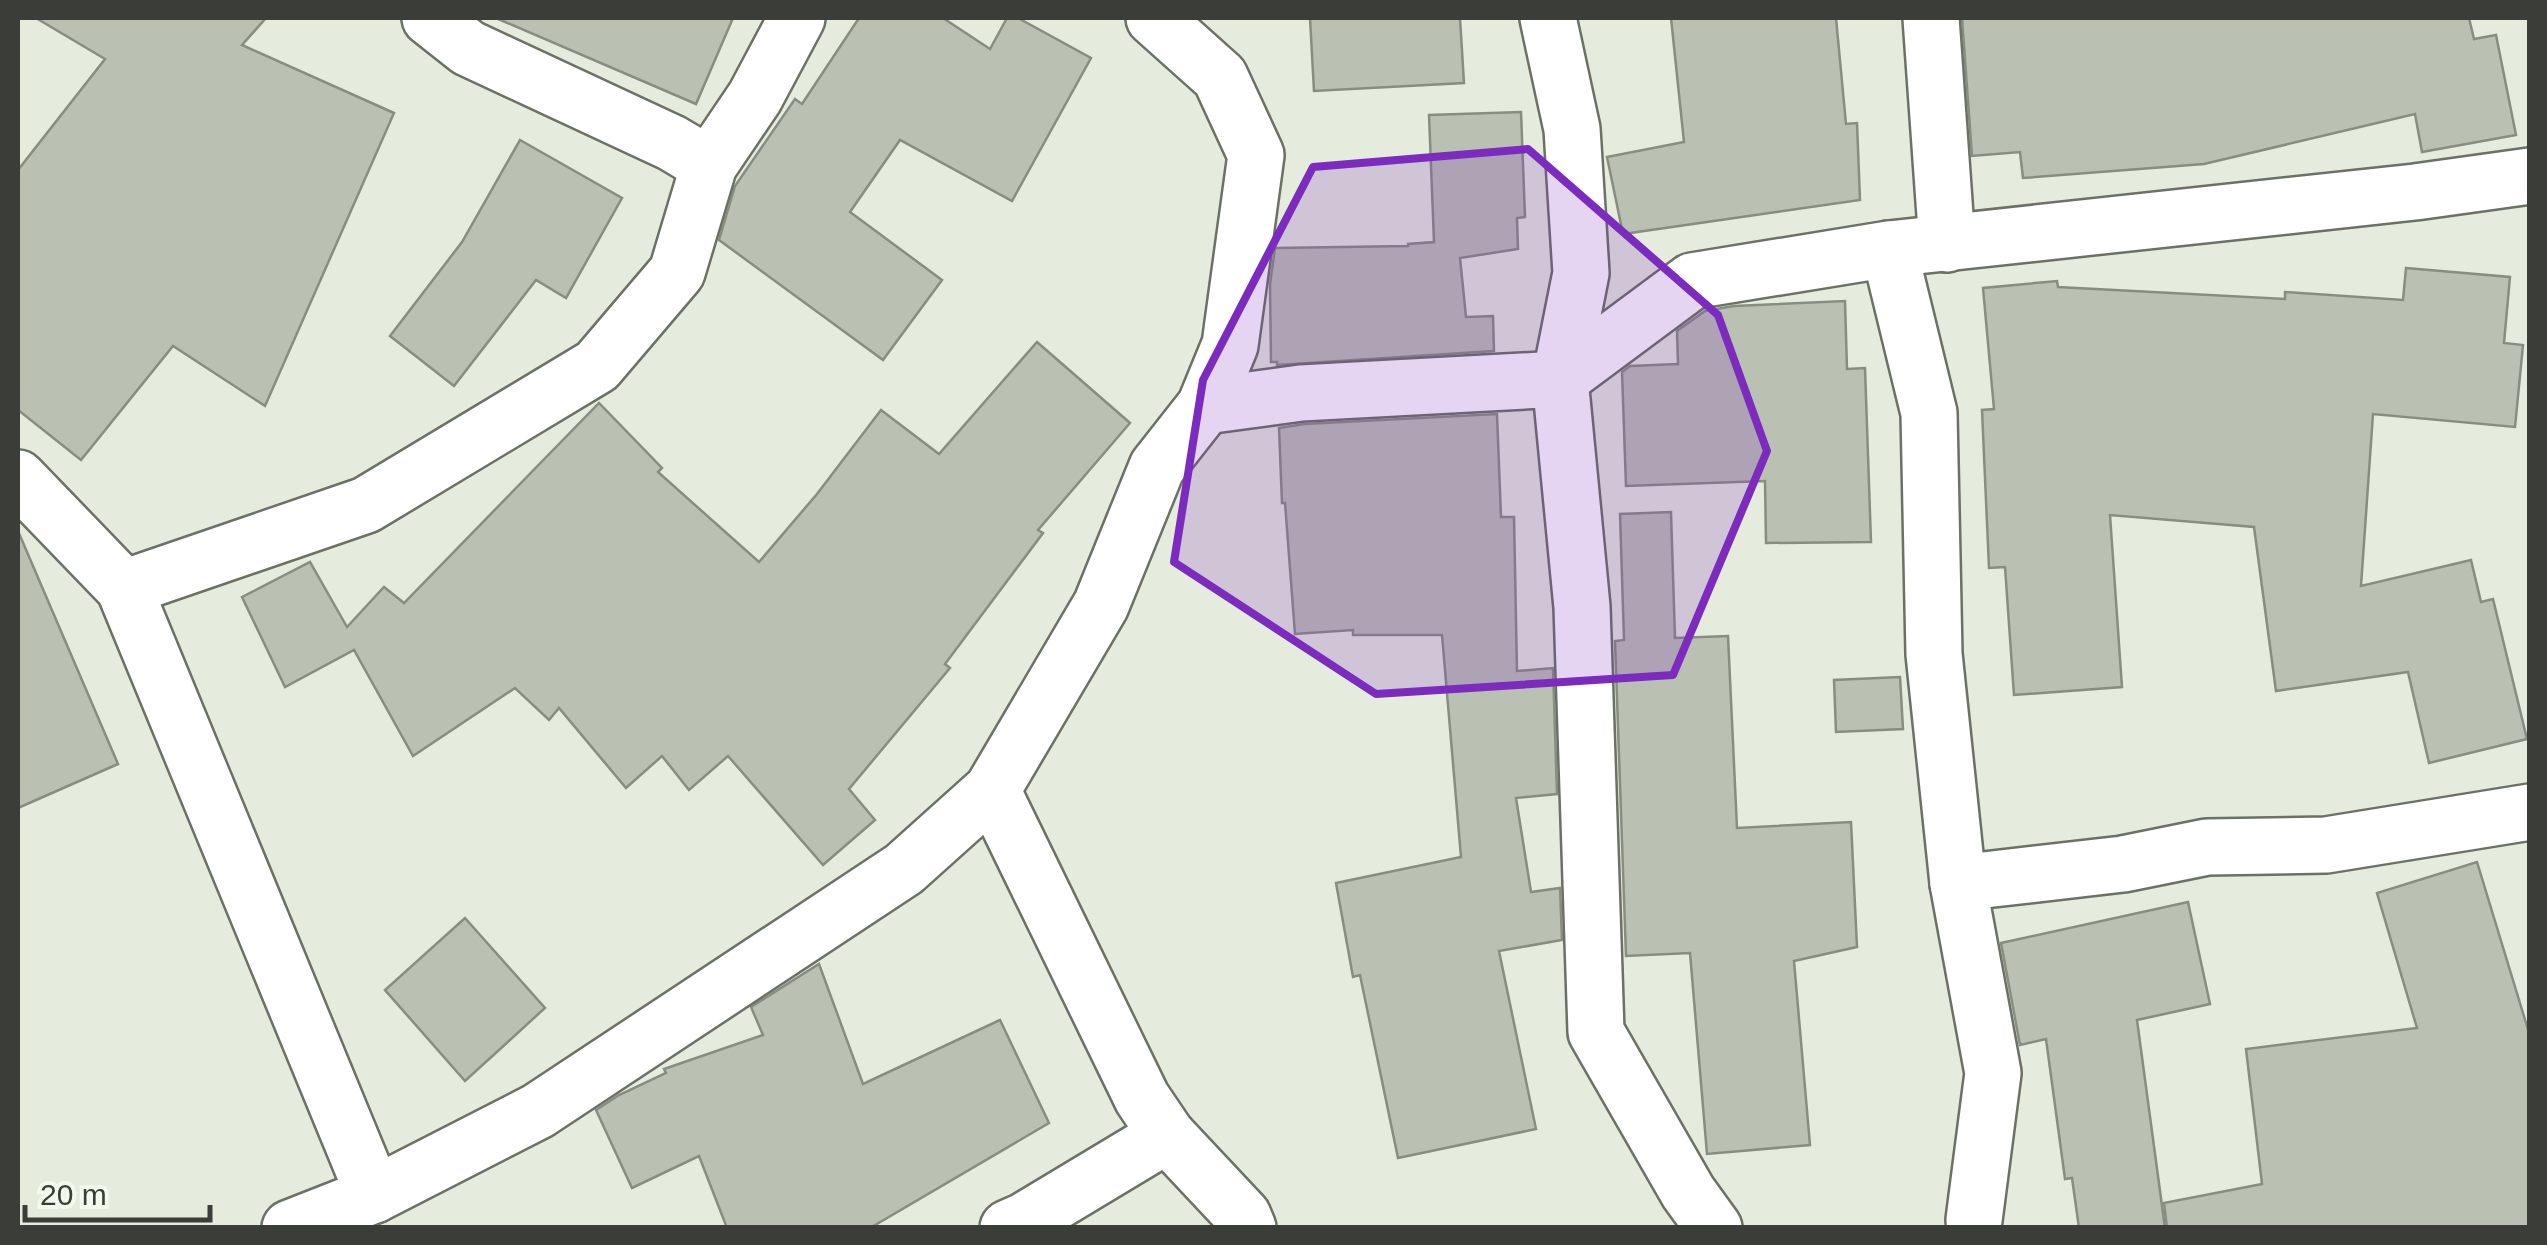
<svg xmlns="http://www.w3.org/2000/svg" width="2547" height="1245" viewBox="0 0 2547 1245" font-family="Helvetica,sans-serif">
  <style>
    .building { fill: #bac1b3; stroke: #878e81; stroke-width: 2.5 }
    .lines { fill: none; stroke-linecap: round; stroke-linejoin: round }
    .street-casing { stroke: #6b7164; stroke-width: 60 }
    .street { stroke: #fff; stroke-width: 55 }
    .marked { fill: #7b2cbf; fill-opacity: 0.2; stroke: #7b2cbf; stroke-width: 8; stroke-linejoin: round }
  </style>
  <rect width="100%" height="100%" fill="#e5ecde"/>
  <g class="building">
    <path d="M36,18H266L242,45L394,113L265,406L173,346L81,460L18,410V170L105,59Z"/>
    <path d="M496,18H733L696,104Z"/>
    <path d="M859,18H943L990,49L1007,18H1018L1091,58L1012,201L900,140L850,212L942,280L883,360L719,240L735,186L795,99L802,104Z"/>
    <path d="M1310,18H1460L1464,83L1314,91Z"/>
    <path d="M1671,18H1836L1846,124L1857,123L1860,200L1623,234L1607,157L1684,142Z"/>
    <path d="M1962,18H2469L2474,39L2496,35L2516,135L2422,152L2415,114L2204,164L2023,178L2020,152L1972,156Z"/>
    <path d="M1521,112L1525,217L1517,218L1518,249L1460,258L1466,317L1493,316L1494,351L1277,365V362H1271L1270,284L1275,248L1408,246V244L1434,242L1429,115Z"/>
    <path d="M520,140L622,198L566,298L536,280L454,386L390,336L462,242Z"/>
    <path d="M2406,268L2510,277L2504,343L2523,345L2515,427L2373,414L2361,586L2471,560L2481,602L2493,599L2527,739L2429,763L2408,672L2276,691L2254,527L2110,515L2122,687L2014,695L2005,567L1989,568L1982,410L1994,409L1983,288L2057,281L2058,287L2285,299V292L2403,300Z"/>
    <path d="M1845,301L1847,369L1865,368L1871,542L1766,543L1765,481L1626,486L1622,372L1630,366L1678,364L1677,331L1705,311L1734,306Z"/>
    <path d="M1037,342L1130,423L1038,530L1043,533L945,664L950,668L849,789L875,820L823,865L728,756L689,790L662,756L626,788L559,708L549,720L515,688L413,756L354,650L285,687L242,597L310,562L347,627L384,587L404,603L599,403L662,468L658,472L759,562L817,494L881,410L939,454Z"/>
    <path d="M1497,414L1501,517H1514L1517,671L1553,668L1557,794L1516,798L1531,892L1560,888L1562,940L1499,951L1536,1129L1398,1158L1360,975L1353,977L1336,883L1461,857L1442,635H1353V630L1295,634L1285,503H1282L1279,428L1304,424Z"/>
    <path d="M1671,512L1675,638L1728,636L1737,828L1851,822L1857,947L1794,961L1810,1145L1707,1154L1690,953L1626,956L1615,641L1624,640L1620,514Z"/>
    <path d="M18,531L118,764L18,808Z"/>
    <path d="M1900,677L1903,729L1836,732L1834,680Z"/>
    <path d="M2477,862L2530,1036V1228H2167L2164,1203L2262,1184L2246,1049L2417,1028L2377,893Z"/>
    <path d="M2188,902L2210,1004L2137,1020L2165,1228H2079L2072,1178L2065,1179L2046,1039L2020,1045L2001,943Z"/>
    <path d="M465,918L545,1008L465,1081L385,990Z"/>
    <path d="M819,964L863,1084L1000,1020L1049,1123L870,1228H727L699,1156L632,1188L596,1110L619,1095L666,1073L664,1069L763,1035L751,1007Z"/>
  </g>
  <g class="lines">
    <defs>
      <g id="street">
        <path d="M430,18L468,48L672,143L709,165"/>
        <path d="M1548,18L1572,129L1581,273L1560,379L1582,607L1596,1032L1688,1192L1714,1228"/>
        <path d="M1931,18L1947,244"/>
        <path d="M1889,249L1929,413L1934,654L1958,883L1993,1073L1974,1220"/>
        <path d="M1205,406L1301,393L1560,379L1692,281L1889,249L2415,192L2530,176"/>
        <path d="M18,478L124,588L374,1195"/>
        <path d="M124,588L366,505L597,366L677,272L709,165L755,97L797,18"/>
        <path d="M992,790L1142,1098L1167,1135L1243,1216L1248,1228"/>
        <path d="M1958,883L2123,864L2207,847L2326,845L2530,812"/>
        <path d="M290,1228L374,1195L538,1111L904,869L992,790L1101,605L1157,467L1205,406L1230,345L1256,155L1220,77L1154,18"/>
        <path d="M1008,1228L1024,1221L1167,1135"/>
      </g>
    </defs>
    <use href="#street" class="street-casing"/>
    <use href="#street" class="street"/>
  </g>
  <path class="marked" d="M1528,149L1718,315L1767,451L1673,675L1376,694L1174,562L1203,380L1313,167Z"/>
  <rect width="2547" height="1245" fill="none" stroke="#3b3e38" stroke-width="40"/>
  <path d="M25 1205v15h185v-15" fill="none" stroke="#3b3e38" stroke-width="5"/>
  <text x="40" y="1205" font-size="30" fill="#3b3e38" stroke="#f2faeb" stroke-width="8" paint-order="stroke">20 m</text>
</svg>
